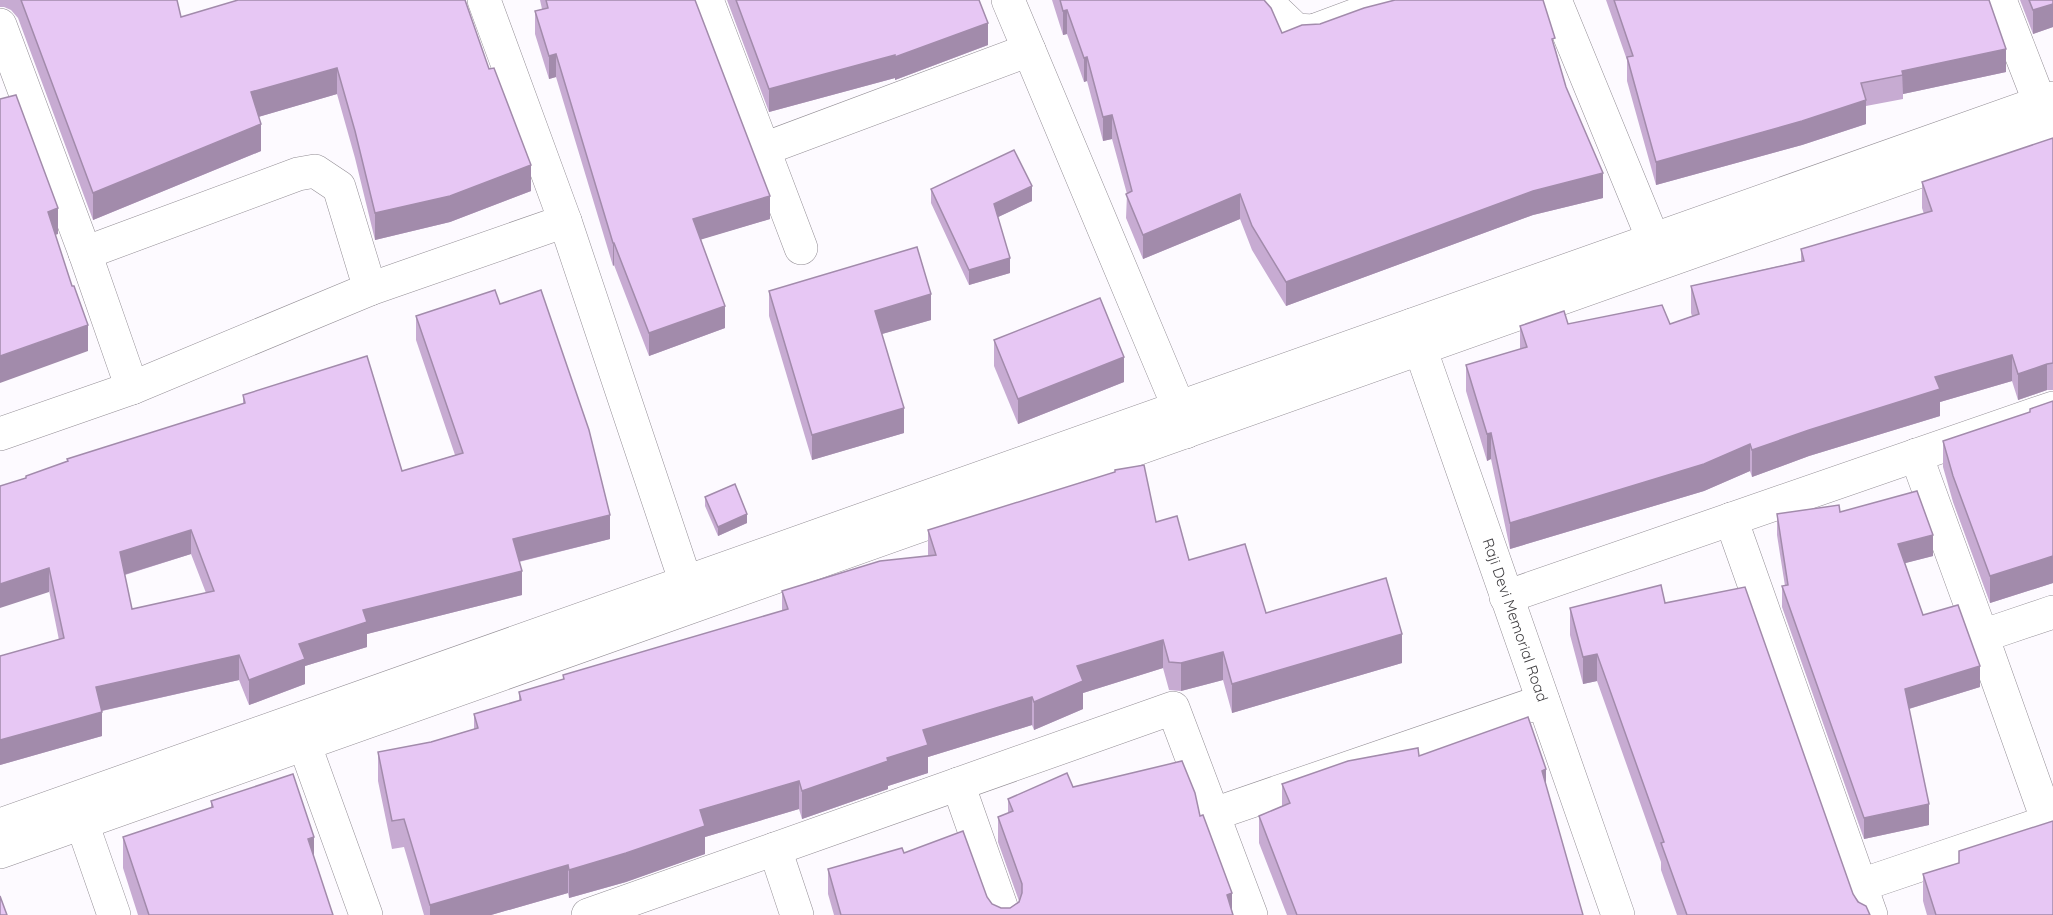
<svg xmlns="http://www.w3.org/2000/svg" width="2053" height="915" viewBox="0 0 2053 915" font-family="Quicksand,sans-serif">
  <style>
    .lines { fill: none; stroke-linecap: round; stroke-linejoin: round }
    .street-casing { stroke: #938e95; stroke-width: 34 }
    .secondary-casing { stroke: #938e95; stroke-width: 34 }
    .street { stroke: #fff; stroke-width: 33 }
    .secondary { stroke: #fff; stroke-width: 33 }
    .wall { fill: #c7abd2; fill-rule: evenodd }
    .shaded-wall { fill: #a28bab }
    .building { fill: #e7c7f4; stroke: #a28bab; stroke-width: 1.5; fill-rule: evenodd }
    .labels { text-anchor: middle; stroke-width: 5; stroke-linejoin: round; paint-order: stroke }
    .street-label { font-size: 15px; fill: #3e3c3f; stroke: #fff }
  </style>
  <rect width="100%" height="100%" fill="#fdfaff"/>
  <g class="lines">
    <defs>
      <g id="street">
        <path d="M484,0L565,221"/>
        <path d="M707,0L801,248"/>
        <path d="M1008,0L1179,408L1186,432"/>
        <path d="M1270,0L1273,8L1296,30L1313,31L1396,0"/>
        <path d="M1555,0L1653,239"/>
        <path d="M2000,0L2040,103L2051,124"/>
        <path d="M0,25L85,253L132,388"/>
        <path d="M764,149L1029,50"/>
        <path d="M85,253L298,174L315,171L339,187L370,289"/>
        <path d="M1412,325L1618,915"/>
        <path d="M0,434L132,388L370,289L565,221L686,583"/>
        <path d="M1916,455L1982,636L2053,612"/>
        <path d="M1731,519L1871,915"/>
        <path d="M1506,597L2053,408"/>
        <path d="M1982,636L2048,822"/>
        <path d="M296,721L366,915"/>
        <path d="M958,784L1004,915"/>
        <path d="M1214,814L1543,701"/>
        <path d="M82,823L114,915"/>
        <path d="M775,849L797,915"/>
        <path d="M1861,885L2053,820"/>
        <path d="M588,915L1173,708L1251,915"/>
      </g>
      <g id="secondary">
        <path d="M0,825L2053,98"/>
        <path d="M0,852L2053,124"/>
      </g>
    </defs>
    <use href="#street" class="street-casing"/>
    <use href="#secondary" class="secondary-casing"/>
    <use href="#street" class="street"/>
    <use href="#secondary" class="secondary"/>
  </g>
  <g class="wall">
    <path d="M0,0H177L181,17L235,1V0H465L531,191L450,222L375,240L355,158L337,94L258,117L261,151L93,220L18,18L11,10L4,7H0Z"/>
    <path d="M540,0H695L770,219L701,239L725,328L649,356L614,265L613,266L556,77L549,79L535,34V11L542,9Z"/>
    <path d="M727,0H979L988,45L895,80V78L769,112Z"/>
    <path d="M1052,0H1264L1282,33L1555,47L1566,87L1603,198L1533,215L1286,306L1252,250L1240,219L1143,259L1126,218L1127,194L1112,139L1103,141L1087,81L1084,82L1067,34L1063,35Z"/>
    <path d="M1606,0H1989L2006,72L1903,94V99L1866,106V124L1802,145L1656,185L1627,81V60Z"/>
    <path d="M2020,0H2053V27L2033,34Z"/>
    <path d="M2053,138V390H2047L2018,400L2012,381L1940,402V416L1809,456L1752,477L1750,471L1704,491L1510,549L1491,459L1487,461L1466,391V365L1520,349V326L1568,324H1670L1692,316L1691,313V286L1801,261V249L1924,214L1922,208V182Z"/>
    <path d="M931,189L1032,201L998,217L1010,273L969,285L931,203Z"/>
    <path d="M769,291L931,320L882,334L904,433L812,460L769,316Z"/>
    <path d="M500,304L610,539L519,562L522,595L367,634V647L305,666V684L249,705L239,680L102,711V736L0,765V656L59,640L26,476L67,462V459L243,404V395L402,471L455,455L416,340V316ZM191,554L206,593L132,609L125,575Z"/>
    <path d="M994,340L1124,382L1018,424L994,366Z"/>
    <path d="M2053,401V583L1990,603L1953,502L1943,467V441L2030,412V409Z"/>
    <path d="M705,497L747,523L718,536L705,506Z"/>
    <path d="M1840,512L1933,556L1905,563L1923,615L1980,687L1909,709L1929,825L1864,839L1782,607V586H1785L1777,535V514Z"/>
    <path d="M1156,522L1189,560L1266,613L1402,663L1232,713L1223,680L1181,691L1169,690L1163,668L1083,693V709L1034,730L1032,725L928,757V773L888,786V789L802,819L799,809L705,837V854L626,882L569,898L568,893L491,915H424L404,847L392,849L378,781V752L431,742L474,729V714L519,701V692L563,680V675L782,611V591L928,556V530Z"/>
    <path d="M1665,603L1853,894L1870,915H1677L1661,870V862L1597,681L1583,684L1570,635V608Z"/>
    <path d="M1419,756L1546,786L1583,915H1287L1259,843V816L1282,806V784Z"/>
    <path d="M1073,787L1200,816L1233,915H834L828,894V869L904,853L987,897L992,904L1001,908H1010L1019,901L998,842V817L1008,813V799Z"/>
    <path d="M211,801L314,859L333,915H138L123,868V837L211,808Z"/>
    <path d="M1959,863L2053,915H1927L1923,901V874Z"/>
  </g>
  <g class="shaded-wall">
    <path d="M2053,4V27L2033,34V10Z"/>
    <path d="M1067,10V34L1063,35V11Z"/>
    <path d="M988,23V45L895,80V57Z"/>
    <path d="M2006,49V72L1903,94L1902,71Z"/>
    <path d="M556,54V77L549,79V56Z"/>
    <path d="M895,55V78L769,112V89Z"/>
    <path d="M1087,57V81L1084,82V58Z"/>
    <path d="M337,68V94L251,119V92Z"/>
    <path d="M1866,100V124L1802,145L1656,185V162Z"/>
    <path d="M1112,115V139L1103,141V117Z"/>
    <path d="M261,124V151L93,220V193Z"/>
    <path d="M531,165V191L450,222L375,240V213Z"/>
    <path d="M1603,173V198L1533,215L1286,306V282L1533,191Z"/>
    <path d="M1032,186V201L994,219V204Z"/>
    <path d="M1240,194V219L1143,259V235Z"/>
    <path d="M770,196V219L693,242V219Z"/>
    <path d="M58,208V234L48,238V212Z"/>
    <path d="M613,243H614V265L613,266Z"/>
    <path d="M1010,258V273L969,285V270Z"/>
    <path d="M931,294V320L875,336V311Z"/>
    <path d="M725,306V328L649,356V333Z"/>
    <path d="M88,325V351L0,383V356Z"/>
    <path d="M2012,355V381L1940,402V416L1809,456L1752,477V450L1935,377Z"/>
    <path d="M1124,357V382L1018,424V399Z"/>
    <path d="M2047,364V390L2018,400V374Z"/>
    <path d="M904,408V433L812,460V435Z"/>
    <path d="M1491,433V459L1487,461V434Z"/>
    <path d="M1750,444V471L1704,491L1510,549V523Z"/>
    <path d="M747,514V523L718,536V527Z"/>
    <path d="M610,515V539L513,563V539Z"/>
    <path d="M191,530V554L120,576V552Z"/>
    <path d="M1933,535V556L1898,565V544Z"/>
    <path d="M2053,556V583L1990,603V576Z"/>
    <path d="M49,568V592L0,608V584Z"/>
    <path d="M522,571V595L367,634V647L305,666V684L249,705V680L299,644L363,610Z"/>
    <path d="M1402,634V663L1232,713V684Z"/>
    <path d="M1163,640V668L1083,693V709L1034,730V702L1077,666Z"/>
    <path d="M1223,652V680L1181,691V663Z"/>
    <path d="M1597,654V681L1583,684V657Z"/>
    <path d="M239,655V680L96,712V687Z"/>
    <path d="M1980,666V687L1905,710V689Z"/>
    <path d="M1032,697V725L928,757V773L888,786V789L802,819V791L887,758L923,730Z"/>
    <path d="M102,712V736L0,765V740Z"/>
    <path d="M1546,769V796L1542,771Z"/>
    <path d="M799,781V809L705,837V854L626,882L569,898V870L700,810Z"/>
    <path d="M1929,804V825L1864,839V818Z"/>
    <path d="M314,837V868L308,839Z"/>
    <path d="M568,865V893L491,915H430V905Z"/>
    <path d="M1232,893V915L1227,895Z"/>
  </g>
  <g class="building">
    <path d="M21,0H177L181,17L238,0H465L489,69L494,68L531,165L450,196L375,213L355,131L337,68L251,92L261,124L93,193Z"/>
    <path d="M546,0H695L770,196L693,219L725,306L649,333L614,243H613L556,54L549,56L535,11L548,8Z"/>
    <path d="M736,0H979L988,23L895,57V55L769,89Z"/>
    <path d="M1060,0H1264L1271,8L1282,33L1302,25L1320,24L1364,8L1395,0H1543L1555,38L1552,39L1566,87L1603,173L1533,191L1286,282L1252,226L1240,194L1143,235L1126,194L1132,191L1112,115L1103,117L1087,57L1084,58L1067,10L1063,11Z"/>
    <path d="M1614,0H1989L2006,49L1902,71L1903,75L1861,83L1866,100L1802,121L1656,162L1627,57L1633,56Z"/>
    <path d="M2029,0H2053V4L2033,10Z"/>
    <path d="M16,95L58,208L48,212L72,286H74L88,325L0,356V99Z"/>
    <path d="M2053,138V363L2047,364L2018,374L2012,355L1935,377L1940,389L1809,430L1752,450L1750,444L1704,464L1510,523L1491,433L1487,434L1466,365L1527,347L1520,326L1564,311L1568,324L1662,305L1670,324L1699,314L1691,286L1804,261L1801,249L1932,211L1922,182Z"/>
    <path d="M1014,150L1032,186L994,204L1010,258L969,270L931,189Z"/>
    <path d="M917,247L931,294L875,311L904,408L812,435L769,291Z"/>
    <path d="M495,290L500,304L541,290L589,430L610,515L513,539L522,571L363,610L367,622L299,644L305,659L249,680L239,655L96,687L102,712L0,740V656L64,638L49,568L0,584V486L26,478V476L68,461L67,459L245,403L243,395L367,356L402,471L463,453L416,316ZM191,530L214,591L132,609L120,552Z"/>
    <path d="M1100,298L1124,357L1018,399L994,340Z"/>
    <path d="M2053,401V556L1990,576L1953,476L1943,441L2030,412V409Z"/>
    <path d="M1144,465L1156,522L1177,516L1189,560L1245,544L1266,613L1386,578L1402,634L1232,684L1223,652L1181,663L1169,662L1163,640L1077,666L1083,681L1034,702L1032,697L923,730L928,745L887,758L888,761L802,791L799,781L700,810L705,826L626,853L569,870L568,865L430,905L404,819L392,821L378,752L431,742L478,728L474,714L521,700L519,692L564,679L563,675L788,609L782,591L880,561L936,555L928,530L1115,472V470Z"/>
    <path d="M735,484L747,514L718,527L705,497Z"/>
    <path d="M1917,491L1933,535L1898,544L1923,615L1958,605L1980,666L1905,689L1929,804L1864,818L1782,586L1788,585L1777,514L1839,505L1840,512Z"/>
    <path d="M1661,585L1665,603L1745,587L1853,894L1858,902L1866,906L1870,915H1687L1661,843L1664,842L1597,654L1583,657L1570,608Z"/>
    <path d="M1528,717L1546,769L1542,771L1583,915H1297L1259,816L1290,803L1282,784L1348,761L1418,748L1419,756Z"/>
    <path d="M1182,761L1195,793L1200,816L1203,815L1232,893L1227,895L1233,915H841L828,869L902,848L904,853L963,831L987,897L992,904L1001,908H1010L1019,902L1022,893V884L998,817L1013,811L1008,799L1067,773L1073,787Z"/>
    <path d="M293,774L314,837L308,839L333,915H149L123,837L213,807L211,801Z"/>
    <path d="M2053,821V915H1936L1923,874L1959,863V851Z"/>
    <path d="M0,896L7,915H0Z"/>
  </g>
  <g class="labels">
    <g class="street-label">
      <text transform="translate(1515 620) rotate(71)" y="5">Raji Devi Memorial Road</text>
    </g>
  </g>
</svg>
